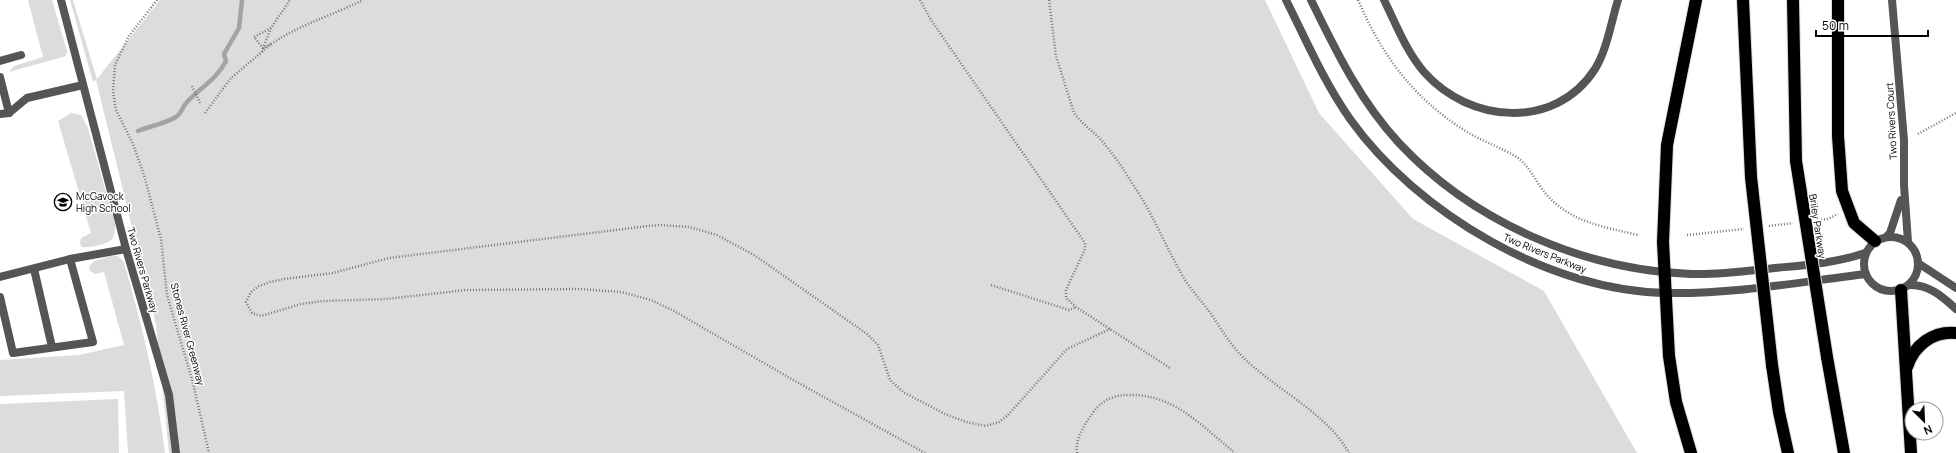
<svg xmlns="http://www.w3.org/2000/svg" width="1956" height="453" viewBox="0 0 1956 453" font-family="Manrope,sans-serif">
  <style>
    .green { fill: #dcdcdc }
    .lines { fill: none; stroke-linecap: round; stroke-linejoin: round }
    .stream { stroke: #a3a3a3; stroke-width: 4.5 }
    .motorway-casing { stroke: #dbdbdb; stroke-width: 14 }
    .path { stroke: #777; stroke-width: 2.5; stroke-dasharray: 1 2; stroke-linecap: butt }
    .service { stroke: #555; stroke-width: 8 }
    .minor { stroke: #555; stroke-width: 8 }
    .motorway { stroke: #000; stroke-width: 12 }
    .motorway-bridge-casing { stroke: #dbdbdb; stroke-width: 14; stroke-linecap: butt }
    .motorway-bridge { stroke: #000; stroke-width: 12 }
    .labels { text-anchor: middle; stroke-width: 3; stroke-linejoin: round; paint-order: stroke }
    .street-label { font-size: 10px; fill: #000; stroke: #fff }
    .poi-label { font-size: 10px; fill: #000; stroke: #fff; text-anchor: start }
  </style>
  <rect width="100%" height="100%" fill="#fff"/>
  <g class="green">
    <path d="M28,0H52L67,51L66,56L9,72L14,66L43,57Z"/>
    <path d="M70,0H73L97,79L160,0H1265L1319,113L1413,219L1544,291L1637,453H169L156,325L96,80L93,82Z"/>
    <path d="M71,113L81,115L88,128L115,224C115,229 115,236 111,240C105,245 89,248 82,247L80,244L81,238L91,233L58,121Z"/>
    <path d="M111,256H118L124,262C142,325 157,388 165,453H128L124,391L0,396V360L79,355L124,345L104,272L95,274L90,271L89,267L94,261Z"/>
    <path d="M118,399L119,453H0V404Z"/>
  </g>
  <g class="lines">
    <path class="stream" d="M138,131C150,126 164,124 176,117C181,114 183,106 187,102C200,88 217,79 226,61L224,54L239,28L242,0"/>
    <defs>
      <g id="motorway">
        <path d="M1743,0L1751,177"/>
        <path d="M1793,0L1796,161"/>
        <path d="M1838,0V136L1842,191L1854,223L1875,241"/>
        <path d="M1901,290L1911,453"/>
        <path d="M1827,357L1844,453"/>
        <path d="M1772,365L1779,412L1788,453"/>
        <path d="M1907,367C1914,345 1933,331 1956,333"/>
        <path d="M1691,453L1676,402L1669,356L1663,242L1667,145L1696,0"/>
      </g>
    </defs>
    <use href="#motorway" class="motorway-casing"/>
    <g class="path">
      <path d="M157,0L129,36L115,65L113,92L116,110L133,144L144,175L161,239L167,295L193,383L209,453"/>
      <path d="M920,0L931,20L1085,243V249L1066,290V298L1076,307L1170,368"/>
      <path d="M1049,0L1056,56L1074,113C1082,124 1093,131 1102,141C1113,154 1123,168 1132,183C1152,212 1164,243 1181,273C1188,286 1197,296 1206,307C1217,322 1226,338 1238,352C1271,388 1325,410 1349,453"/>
      <path d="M1358,0C1382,55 1412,97 1464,130C1481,141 1501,147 1518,158C1530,167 1536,182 1546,194C1570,222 1604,227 1638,235"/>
      <path d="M271,28L254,37L263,48L271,28L290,0"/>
      <path d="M271,44C299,25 333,15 363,0"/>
      <path d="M192,86L200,103"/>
      <path d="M205,113L231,78L262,52L263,48L271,44L262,52"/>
      <path d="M1918,134L1956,113"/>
      <path d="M1818,220L1828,219L1838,214"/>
      <path d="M1769,226L1793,223"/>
      <path d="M1687,235L1744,229"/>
      <path d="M991,285L1069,310L1076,307"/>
      <path d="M925,453L795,381L674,311L651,300L621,292L579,289L466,290L386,299L323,301L301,304L261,316L252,313L246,302L251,292L259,286L270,282L284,279L333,273L389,258L648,226L661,225L689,227L717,235L754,255L867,334L878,345L890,380L903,392L945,414L966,422L986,426L999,422L1008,415L1067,349L1110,329"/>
      <path d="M1077,453C1075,439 1084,425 1092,414C1102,399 1116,394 1134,395C1176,396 1204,428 1235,453"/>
    </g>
    <g class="service">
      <path d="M61,0L126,249L169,395L176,453"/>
      <path d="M1384,0C1396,24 1406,51 1424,72C1469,123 1555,131 1595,69C1607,50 1611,22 1618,0"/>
      <path d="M0,61L21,55"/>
      <path d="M0,77L9,113"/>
      <path d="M0,114L9,113L27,98L83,85"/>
      <path d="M1918,263L1956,288"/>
      <path d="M34,269L52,347"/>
      <path d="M0,277L70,259L126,249"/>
      <path d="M1909,285C1928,284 1942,296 1956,309"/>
      <path d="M0,297L13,353L93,342L70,259"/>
    </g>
    <g class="minor">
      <path d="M1286,0C1306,40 1324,82 1350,119C1417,213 1551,292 1668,293C1734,294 1800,282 1866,274"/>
      <path d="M1311,0C1336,51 1360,101 1399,143C1473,222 1583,270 1691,274C1719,275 1747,271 1775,268C1806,265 1836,263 1865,253"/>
      <path d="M1892,0L1904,140V185L1908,242"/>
      <path d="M1887,236L1890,233L1901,200"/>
      <circle cx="1891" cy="264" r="27"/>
    </g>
    <use href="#motorway" class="motorway"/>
    <defs>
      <g id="motorway-bridge">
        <path d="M1796,161L1827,357"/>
        <path d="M1751,177L1772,365"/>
      </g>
    </defs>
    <use href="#motorway-bridge" class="motorway-bridge-casing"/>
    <use href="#motorway-bridge" class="motorway-bridge"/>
  </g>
  <defs>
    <symbol id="school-ring" viewBox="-11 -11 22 22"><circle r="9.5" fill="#fff" stroke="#000" stroke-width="1.5"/><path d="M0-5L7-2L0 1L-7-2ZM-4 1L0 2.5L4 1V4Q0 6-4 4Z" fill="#000"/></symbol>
  </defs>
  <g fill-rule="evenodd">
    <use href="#school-ring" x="53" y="192" width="20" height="20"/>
  </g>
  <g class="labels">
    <g class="street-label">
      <text transform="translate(1891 121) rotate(-93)" y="4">Two Rivers Court</text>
      <text transform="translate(1818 226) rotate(81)" y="4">Briley Parkway</text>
      <text transform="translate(1545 253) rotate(22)" y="4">Two Rivers Parkway</text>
      <text transform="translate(143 270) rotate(74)" y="4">Two Rivers Parkway</text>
      <text transform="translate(188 334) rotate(75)" y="4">Stones River Greenway</text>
    </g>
    <g class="poi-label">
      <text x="76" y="200">McGavock<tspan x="76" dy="12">High School</tspan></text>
    </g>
  </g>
  <g transform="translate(1924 421) rotate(156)"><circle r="19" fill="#ffffff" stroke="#999999"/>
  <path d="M0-3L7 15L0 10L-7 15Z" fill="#000000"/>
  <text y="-6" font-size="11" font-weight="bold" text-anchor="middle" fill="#000000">N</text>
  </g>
  <path d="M1816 30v6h112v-6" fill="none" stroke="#000000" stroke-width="2"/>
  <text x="1822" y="30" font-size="12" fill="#000000" stroke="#ffffff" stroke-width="3" paint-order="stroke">50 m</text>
</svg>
